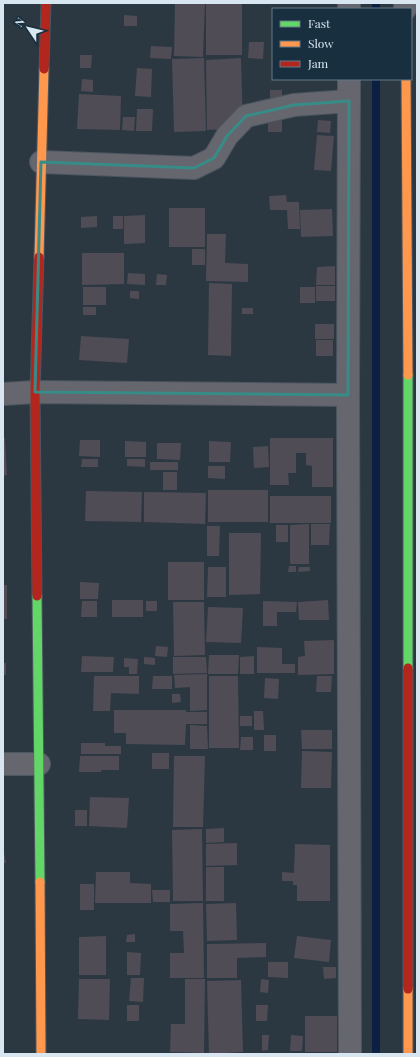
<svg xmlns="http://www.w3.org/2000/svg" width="420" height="1057" viewBox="0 0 420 1057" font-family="'Playfair Display',serif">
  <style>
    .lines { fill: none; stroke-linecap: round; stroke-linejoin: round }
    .stream { stroke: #0c2044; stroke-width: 8 }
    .building { fill: #4f4c56 }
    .street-casing { stroke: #4c5660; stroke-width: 24 }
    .fast-casing { stroke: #4c5660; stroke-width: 11 }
    .slow-casing { stroke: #4c5660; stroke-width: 11 }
    .jam-casing { stroke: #4c5660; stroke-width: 11 }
    .street { stroke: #66666e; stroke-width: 22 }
    .fast { stroke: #63d668; stroke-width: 9 }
    .slow { stroke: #ff974d; stroke-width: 9 }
    .jam { stroke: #b3261e; stroke-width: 9 }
    .marked { fill: none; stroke: #378c88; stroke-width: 3; stroke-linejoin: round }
  </style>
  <rect width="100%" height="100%" fill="#2b3842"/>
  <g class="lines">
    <g class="stream">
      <path d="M376,3V9"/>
      <path d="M376,79V1054"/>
    </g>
  </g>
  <g class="building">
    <path d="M175,3H205L203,57L174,56Z"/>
    <rect x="206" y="3" width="36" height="52"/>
    <path d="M124,15L137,16V26H124Z"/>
    <path d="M249,42H264L263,59L248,58Z"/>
    <path d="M151,46L172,47L171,59L150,58Z"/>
    <path d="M80,55H92L91,68H80Z"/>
    <path d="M204,58L206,131L174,132L172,59Z"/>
    <path d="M241,58L243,128L207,130L206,60Z"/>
    <path d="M137,68L152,69L151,97L135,96Z"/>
    <path d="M82,79L93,80V92L81,91Z"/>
    <path d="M270,90H282V106L270,107Z"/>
    <path d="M79,94L121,96L120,130L77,129Z"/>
    <path d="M137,109H153L152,131H136Z"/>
    <rect x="268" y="109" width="14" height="23"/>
    <path d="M123,117H135L134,131L122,130Z"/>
    <path d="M318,120L331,121L330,133L317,132Z"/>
    <path d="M317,135L334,136L331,171L314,170Z"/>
    <path d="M286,195L287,202H299L300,229H288L287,210H270L269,196Z"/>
    <rect x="169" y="208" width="36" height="39"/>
    <path d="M332,209L333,236L301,237L300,210Z"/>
    <path d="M145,215V243L124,244V216Z"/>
    <path d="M97,216V227L81,228V217Z"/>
    <rect x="113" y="216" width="10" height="13"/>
    <path d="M207,234H226L225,263L248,264V282L206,281Z"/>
    <rect x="192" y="249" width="13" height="16"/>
    <path d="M82,253H124V284L82,285Z"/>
    <path d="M335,266V285H316L317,267Z"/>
    <path d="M128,273L145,274V285L127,284Z"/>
    <path d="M157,274L167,275L166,285H156Z"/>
    <path d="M209,283L232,284L231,356L208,355Z"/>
    <rect x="316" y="286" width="19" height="15"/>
    <rect x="83" y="287" width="23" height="18"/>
    <rect x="300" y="287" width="15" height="16"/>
    <path d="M130,291H139V299L130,298Z"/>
    <rect x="83" y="307" width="13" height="8"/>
    <rect x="242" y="308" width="11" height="6"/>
    <rect x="315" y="324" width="19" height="15"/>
    <path d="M81,336L129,339L127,363L79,360Z"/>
    <rect x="316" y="340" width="17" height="16"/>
    <path d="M3,438H5L7,475L3,476Z"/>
    <path d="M270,438H333V487H312V466L306,465V453H296V473H288L289,485H270Z"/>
    <path d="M80,440H100V457L79,456Z"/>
    <path d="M125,441L146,442V457H125Z"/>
    <path d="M209,441L231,442L230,462H209Z"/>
    <path d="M157,443H181L180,460L157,459Z"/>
    <path d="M268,446L269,467L254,468L253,447Z"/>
    <path d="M82,459H98V467H81Z"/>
    <path d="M127,459H145V467L127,466Z"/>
    <rect x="150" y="462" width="28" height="8"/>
    <path d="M208,466H225V479L208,478Z"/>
    <rect x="163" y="472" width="14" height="18"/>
    <rect x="208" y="490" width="60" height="32"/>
    <path d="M86,491L142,492L141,522L85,521Z"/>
    <path d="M144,492L206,493L205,524L144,522Z"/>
    <rect x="270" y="496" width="61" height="27"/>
    <path d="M309,524V564H290V525Z"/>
    <path d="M311,524H330L329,545H311Z"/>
    <rect x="276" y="525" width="12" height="17"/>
    <path d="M207,526H220L219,556H207Z"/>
    <path d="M229,533H261L260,594L229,595Z"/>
    <rect x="168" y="562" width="36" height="38"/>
    <path d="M289,566H296V572H288Z"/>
    <path d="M208,567H226V597H207Z"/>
    <path d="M299,567H310V571L298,572Z"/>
    <path d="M80,582L99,583L98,599H80Z"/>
    <rect x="3" y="585" width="4" height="34"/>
    <rect x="112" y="600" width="31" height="17"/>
    <path d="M328,600L329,620H299L298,602Z"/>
    <path d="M82,601H97V617H81Z"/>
    <rect x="146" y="601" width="11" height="10"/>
    <path d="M263,601L297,602L296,612H277V626H263Z"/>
    <path d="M173,602H204L205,655L174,656Z"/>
    <path d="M208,607L243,608L241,643L206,642Z"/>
    <path d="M334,640V674L298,675V657L305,656L304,641Z"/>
    <path d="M156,646L168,647L167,657L155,656Z"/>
    <path d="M257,647L282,648V664H295V673H257Z"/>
    <path d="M209,655H239L238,674H208Z"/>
    <path d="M82,656L114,657L113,672H81Z"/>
    <path d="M254,656V674H240V657Z"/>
    <path d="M144,657L155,658V665L144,664Z"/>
    <path d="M173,657H206L207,673L173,674Z"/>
    <path d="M124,658L138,659L137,674H129V667H124Z"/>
    <rect x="3" y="663" width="3" height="12"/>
    <path d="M207,674V710L190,711V687L175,688L174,675Z"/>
    <path d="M94,676H139V694L111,693L110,711H93Z"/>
    <path d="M153,676H172V689H152Z"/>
    <path d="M209,676H238L239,748H209Z"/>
    <path d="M317,676H332L331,692H316Z"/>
    <path d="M265,678L279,679L278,699L264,698Z"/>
    <path d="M172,694H180L181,702L172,703Z"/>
    <path d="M114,710H186V712H207V724H186L185,745L126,744V733H114Z"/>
    <path d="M254,711H263L264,730H254Z"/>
    <rect x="240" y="716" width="12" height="10"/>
    <path d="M190,725L207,726L208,749H190Z"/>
    <path d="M301,730H332V749H302Z"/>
    <rect x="264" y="735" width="12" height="16"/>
    <path d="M241,737H253V750H240Z"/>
    <path d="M81,743H105V746H121V754H81Z"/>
    <path d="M302,751L332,752L331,788H301Z"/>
    <rect x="152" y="753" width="17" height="16"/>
    <path d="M80,756H119V770H101V772H79Z"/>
    <path d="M174,756H205L203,827H173Z"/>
    <path d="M90,797L129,798L127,828L89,826Z"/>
    <rect x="75" y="810" width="12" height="16"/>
    <path d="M224,828V842L206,843V829Z"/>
    <path d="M202,829L203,901H173L172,830Z"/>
    <path d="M237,843V865L206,866V844Z"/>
    <path d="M295,844L330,845V901H297V885H293V881H282V872L294,873Z"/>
    <path d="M3,853H4L6,863H3Z"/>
    <rect x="206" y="867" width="18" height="34"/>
    <path d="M96,872H130V883L151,884V903H95Z"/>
    <rect x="80" y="884" width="14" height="26"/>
    <path d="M152,890H170V902H153Z"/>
    <path d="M203,903L204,978H170V953H184L183,931H170V904Z"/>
    <path d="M236,903L237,940L207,941L206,904Z"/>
    <path d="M135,934V942H126L127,935Z"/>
    <path d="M106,936V975H79V937Z"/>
    <path d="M297,936L331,940L329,962L294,958Z"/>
    <path d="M266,943V957L237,958V978H207V944Z"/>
    <path d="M127,952L141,953L140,975H127Z"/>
    <path d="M268,962H288V978L268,977Z"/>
    <path d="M323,967H336V978L324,979Z"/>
    <path d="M131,978H144L143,1002L129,1001Z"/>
    <path d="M79,979H110L109,1020L78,1019Z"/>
    <path d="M185,979H205L204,1053L170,1052L171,1024H185Z"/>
    <path d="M261,979L269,980L268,993L260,992Z"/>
    <path d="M241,980L243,1052L209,1054L207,981Z"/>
    <rect x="127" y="1005" width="12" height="16"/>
    <path d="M256,1005H268L267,1021H256Z"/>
    <rect x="305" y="1016" width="32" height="36"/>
    <path d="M262,1035H269L268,1050L262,1051Z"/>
    <path d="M291,1035L303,1036L302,1051H290Z"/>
  </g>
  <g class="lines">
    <defs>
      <g id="street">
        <path d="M405,3V9"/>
        <path d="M349,9V3"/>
        <path d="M349,79L348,395L350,1054"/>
        <path d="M41,162L194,168L214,158L227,136L246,116L294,105L349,101"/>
        <path d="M3,394L35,392L348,395"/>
        <path d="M3,764H39"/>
      </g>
      <g id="fast">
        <path d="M408,375V668"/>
        <path d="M37,596L40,882"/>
      </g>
      <g id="slow">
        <path d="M406,79L408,375"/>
        <path d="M39,257L44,69"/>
        <path d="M40,882L41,1054"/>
        <path d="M408,989V1054"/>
      </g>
      <g id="jam">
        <path d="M44,69L46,3"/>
        <path d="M37,596L35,392L39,257"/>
        <path d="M408,668V989"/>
      </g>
    </defs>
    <use href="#street" class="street-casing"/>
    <use href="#fast" class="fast-casing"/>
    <use href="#slow" class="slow-casing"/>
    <use href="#jam" class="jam-casing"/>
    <use href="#street" class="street"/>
    <use href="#fast" class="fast"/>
    <use href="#slow" class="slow"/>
    <use href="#jam" class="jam"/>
  </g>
  <path class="marked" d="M349,101L348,395L35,392L41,162L194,168L214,158L227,136L246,116L294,105Z"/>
  <rect width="420" height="1057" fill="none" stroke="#d8e6f2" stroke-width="8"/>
  <rect x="272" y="8" width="140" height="72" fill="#182f40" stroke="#657887"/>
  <rect x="280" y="21" width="20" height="6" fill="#63d668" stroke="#657887"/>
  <text x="308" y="28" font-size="12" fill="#d8e6f2">Fast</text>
  <rect x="280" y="41" width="20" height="6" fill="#ff974d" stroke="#657887"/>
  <text x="308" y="48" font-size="12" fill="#d8e6f2">Slow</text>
  <rect x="280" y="61" width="20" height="6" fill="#b3261e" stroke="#657887"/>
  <text x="308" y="68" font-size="12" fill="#d8e6f2">Jam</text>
  <g transform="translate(28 28) rotate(305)" stroke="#182f40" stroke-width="3" paint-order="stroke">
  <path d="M0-3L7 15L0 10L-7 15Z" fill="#d8e6f2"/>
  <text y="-6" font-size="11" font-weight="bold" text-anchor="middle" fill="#d8e6f2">N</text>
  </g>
</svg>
